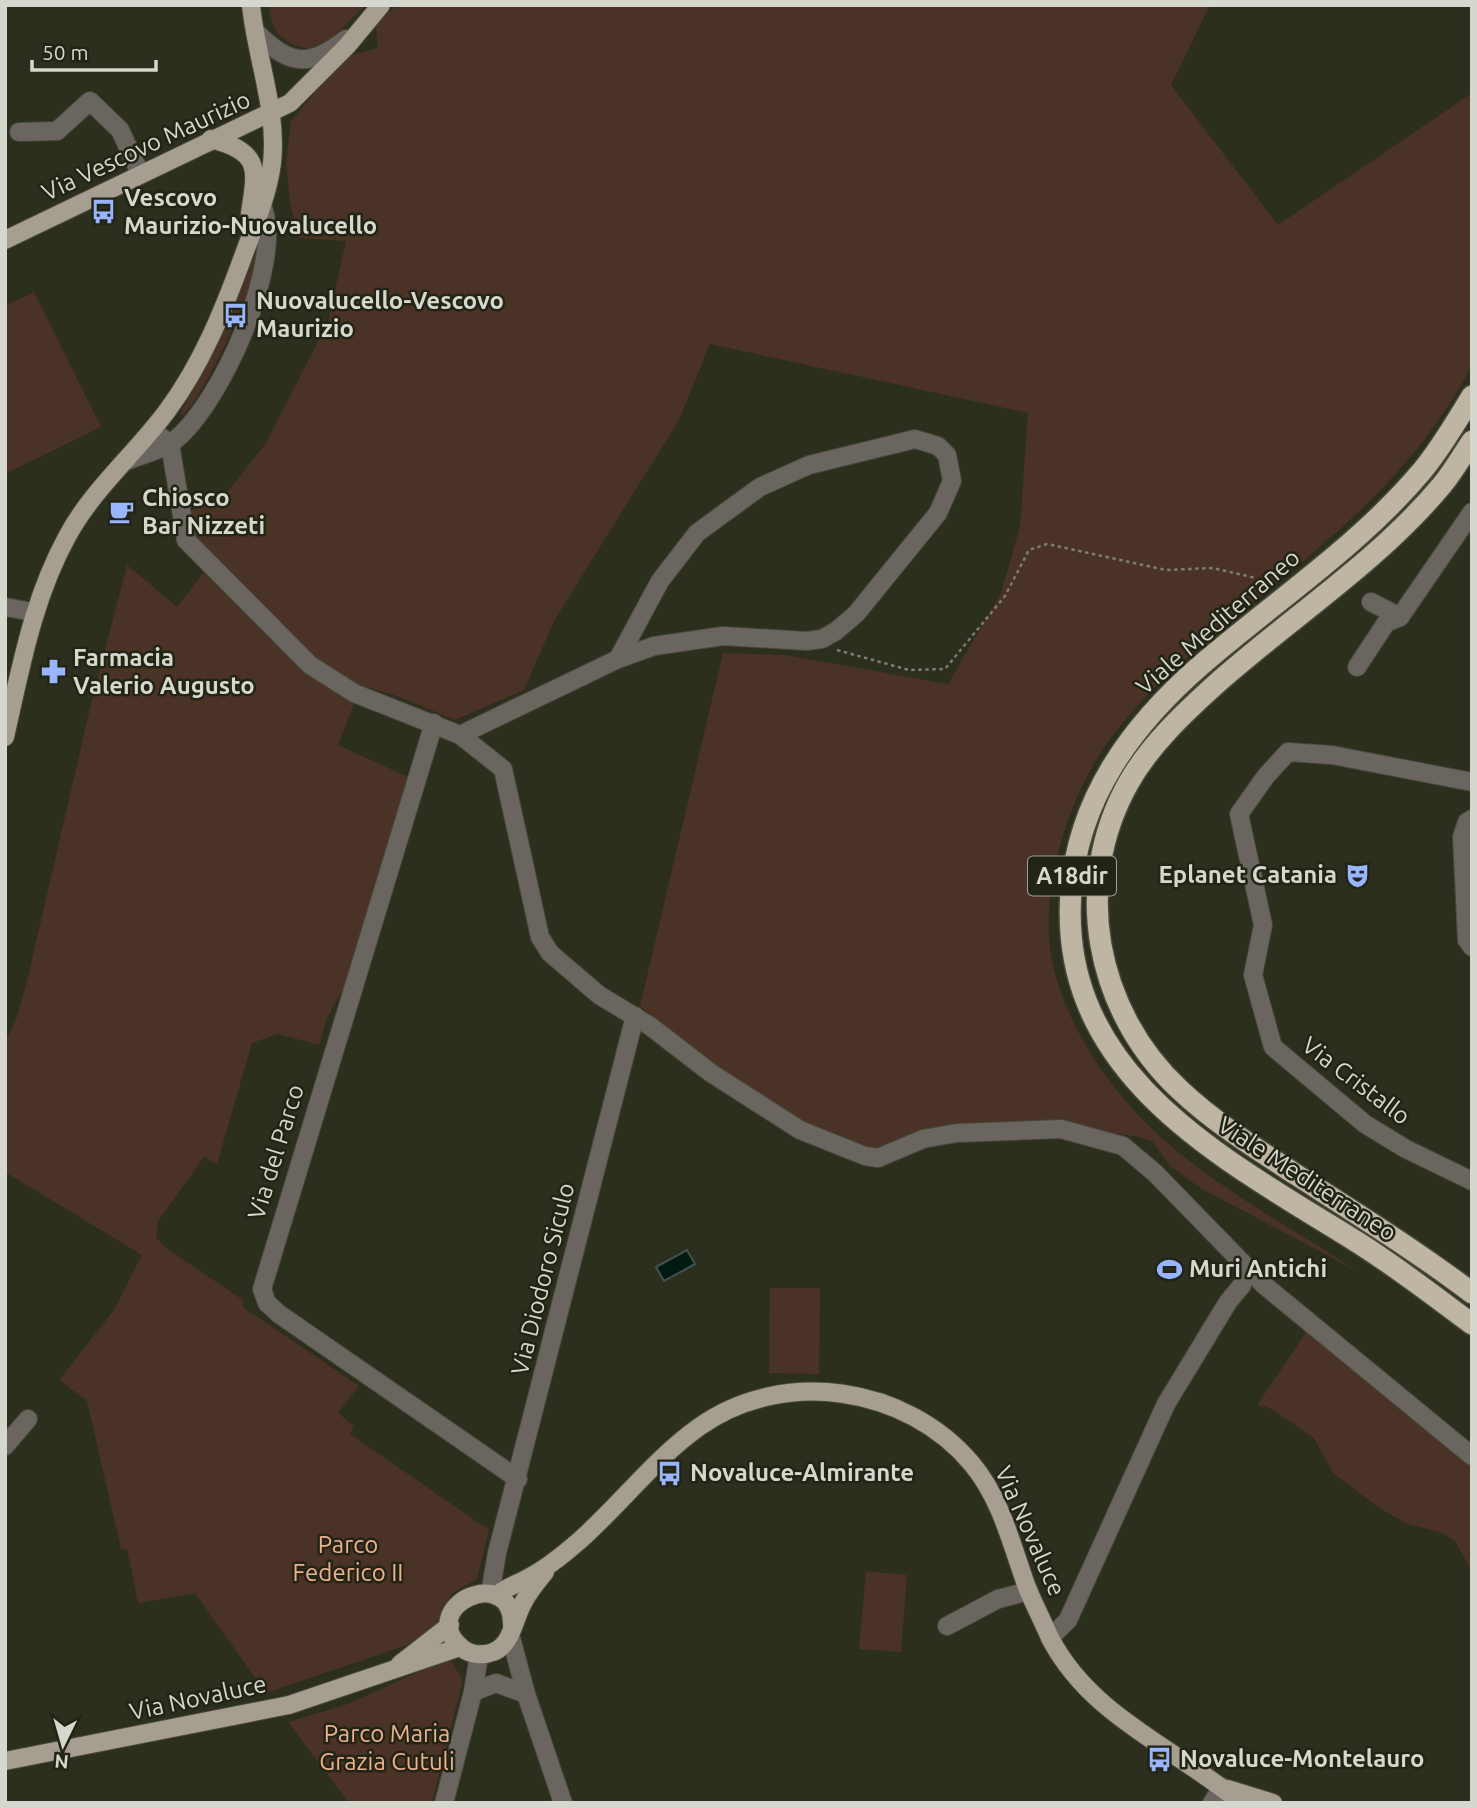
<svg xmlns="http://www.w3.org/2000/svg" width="1477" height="1808" viewBox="0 0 1477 1808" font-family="Ubuntu,sans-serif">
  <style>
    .green { fill: #4a3326 }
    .water { fill: #011913; stroke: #41524b; stroke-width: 2 }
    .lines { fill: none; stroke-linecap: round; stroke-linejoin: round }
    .minor-casing { stroke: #47493a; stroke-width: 20 }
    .major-casing { stroke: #47493a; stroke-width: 20 }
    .highway-casing { stroke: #47493a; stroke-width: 24 }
    .path { stroke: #7c7d70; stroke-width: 2.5; stroke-dasharray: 3.5 3.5; stroke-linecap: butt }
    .minor { stroke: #6a665f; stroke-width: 18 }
    .major { stroke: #a69e90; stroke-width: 18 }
    .highway { stroke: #beb5a3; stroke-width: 21 }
    .labels { text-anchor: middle; stroke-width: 5; stroke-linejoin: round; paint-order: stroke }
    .shield { fill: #222415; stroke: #a0a196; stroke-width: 2 }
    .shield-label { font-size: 23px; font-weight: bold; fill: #d6d7cd }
    .street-label { font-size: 24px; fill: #d6d7cd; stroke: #222415 }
    .poi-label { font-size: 24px; font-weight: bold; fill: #d6d7cd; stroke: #222415; text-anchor: start }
    .park-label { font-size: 24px; fill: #efb08c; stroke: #222415 }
  </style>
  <rect width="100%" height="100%" fill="#2c2e1e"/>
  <g class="green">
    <path d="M269,5H366L331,39L309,49C283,44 271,32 269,5Z"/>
    <path d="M396,5H1210L1171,85L1278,225L1472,93C1472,163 1472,232 1472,301C1472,321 1477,350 1470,368C1461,388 1447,408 1435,425C1365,523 1269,584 1181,663C1156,685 1130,712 1110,739C1068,795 1037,896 1053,965C1066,1023 1104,1081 1146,1123C1205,1182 1289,1226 1359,1272L1202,1189L1170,1166L1152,1141L1139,1137L1062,1125L876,1152L805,1127L708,1063L640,1006L723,653L785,655L948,684L1001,593L1020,527L1028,413L710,344L679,420L554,621L524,690L455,720L397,696L357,684L337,675L315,658L192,536L186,512L223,498L266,443L328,322L346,241L299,238L290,202L286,164L291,121L345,57L378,48L376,26Z"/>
    <path d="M258,244C257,253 257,263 255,271C249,297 200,405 181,416L180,413C213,359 238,305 258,244Z"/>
    <path d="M34,292L101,427L5,474V306Z"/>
    <path d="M127,565L177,607L205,571L313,678L355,701L338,745L408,777L345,986L327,1018L319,1045L278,1034L252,1043L217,1164L204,1157L158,1221L156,1237L166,1248L243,1300V1307L359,1386L338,1413L354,1426L350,1434L489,1530L477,1579L451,1594L442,1623L407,1645L266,1693L195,1593L138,1603L127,1549H121L87,1401L59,1380L114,1310L142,1255L5,1172V1042L16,1020L27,981L91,704Z"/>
    <path d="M770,1288H820L819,1374L769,1373Z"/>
    <path d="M1307,1331L1472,1466V1571L1454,1540L1440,1532L1407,1524L1378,1507L1333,1473L1314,1438L1270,1408L1257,1405Z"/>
    <path d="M866,1571L907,1575L901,1652L859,1649Z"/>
    <path d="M449,1658L463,1680L432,1803H349L288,1722L348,1704Z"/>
  </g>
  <path class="water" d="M687,1250L695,1264L664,1281L656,1267Z"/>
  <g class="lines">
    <defs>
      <g id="minor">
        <path d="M255,31C288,65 308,69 346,39"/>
        <path d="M19,132L57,131L90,101L120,130L140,173"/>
        <path d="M152,430L170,444L186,540L310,665L354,693L460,735L503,769L540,937L550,953L599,995L650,1026L711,1073L800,1130L865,1156L878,1158L923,1139L957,1133L1061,1129L1123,1146L1155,1173L1264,1285L1472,1456"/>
        <path d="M126,461C140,455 159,451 171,443C219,410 286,259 262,206"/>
        <path d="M1371,602L1400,617L1472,512"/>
        <path d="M5,607L33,612"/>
        <path d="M1357,667L1386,623L1400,617"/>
        <path d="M434,723L262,1289L267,1303L279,1314L518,1479"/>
        <path d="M460,735L618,659L654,646L723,636L806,641L822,639L836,631L856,614L938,513L952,481L947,455L938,446L915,439L809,465L760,487L697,533L660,581L618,659"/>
        <path d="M1472,782L1332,755L1288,752L1266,776L1239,814L1263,925L1253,975L1273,1047L1365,1124L1406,1149L1472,1181"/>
        <path d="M1472,819L1467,822L1462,837L1467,940L1472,947"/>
        <path d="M5,1446L28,1419"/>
        <path d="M490,1594L497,1553L635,1016"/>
        <path d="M947,1626L998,1599L1029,1591"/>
        <path d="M510,1634L526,1694L563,1803"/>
        <path d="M1050,1638L1068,1620L1166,1404L1228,1302L1242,1285"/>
        <path d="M473,1692L496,1683L526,1694"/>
        <path d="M444,1803L473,1692L479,1655"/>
        <path d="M1212,1803L1222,1787"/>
      </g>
      <g id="major">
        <path d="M211,139C261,152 257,168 250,213"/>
        <path d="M5,240L290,103L347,46L381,5"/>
        <path d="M5,737C21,667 33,598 68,535C93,489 136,453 167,411C202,364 224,309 244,254C255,224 268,195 272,163C278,110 256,57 251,5"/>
        <path d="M496,1596C507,1586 516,1585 528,1578C547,1568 563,1555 579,1541C620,1505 654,1459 699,1427C783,1367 907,1386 972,1464C1002,1500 1012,1547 1028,1590C1035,1606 1043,1622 1050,1638C1091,1717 1176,1748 1241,1803"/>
        <path d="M512,1629C516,1559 412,1607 462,1648C470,1655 483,1656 493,1652C512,1645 514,1619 523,1603C529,1591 537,1582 545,1572"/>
        <path d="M400,1664L450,1625"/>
        <path d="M5,1761L289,1705L460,1647"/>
        <path d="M1228,1789L1273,1803"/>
      </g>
      <g id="highway">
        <path d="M1472,396C1456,422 1441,448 1422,471C1359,546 1275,601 1201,665C1132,725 1078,798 1071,892C1057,1076 1225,1159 1357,1242C1397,1267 1434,1296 1472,1324"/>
        <path d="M1472,441C1462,456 1453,472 1442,485C1377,563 1290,618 1215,685C1184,713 1150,745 1129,782C1071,884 1095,1011 1180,1090C1215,1123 1255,1148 1295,1174C1354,1212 1415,1250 1472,1293"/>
      </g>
    </defs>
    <use href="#minor" class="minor-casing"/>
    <use href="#major" class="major-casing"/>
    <use href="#highway" class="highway-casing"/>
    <path class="path" d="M837,650L909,670L945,669L1005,596L1029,550L1047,544L1166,570L1213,568L1256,578"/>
    <use href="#minor" class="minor"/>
    <use href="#major" class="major"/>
    <use href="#highway" class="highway"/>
  </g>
  <defs>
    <symbol id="bus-bare" viewBox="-9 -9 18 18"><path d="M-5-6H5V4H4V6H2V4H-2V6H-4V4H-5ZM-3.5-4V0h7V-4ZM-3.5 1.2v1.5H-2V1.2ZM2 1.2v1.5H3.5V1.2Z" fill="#99b5fd" stroke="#222415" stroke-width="2.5" paint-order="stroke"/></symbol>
    <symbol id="cafe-bare" viewBox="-9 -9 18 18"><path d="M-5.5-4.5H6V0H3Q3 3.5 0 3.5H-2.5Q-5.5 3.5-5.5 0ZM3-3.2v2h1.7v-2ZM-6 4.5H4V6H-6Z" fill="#99b5fd" stroke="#222415" stroke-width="2.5" paint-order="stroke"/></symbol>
    <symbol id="pharmacy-bare" viewBox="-9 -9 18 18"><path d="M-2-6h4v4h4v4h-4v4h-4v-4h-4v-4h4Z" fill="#99b5fd" stroke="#222415" stroke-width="2.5" paint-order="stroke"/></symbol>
    <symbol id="theatre-bare" viewBox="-9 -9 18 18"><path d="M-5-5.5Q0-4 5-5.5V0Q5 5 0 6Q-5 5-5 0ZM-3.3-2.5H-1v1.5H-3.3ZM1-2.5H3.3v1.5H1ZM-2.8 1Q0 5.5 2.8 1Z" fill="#99b5fd" stroke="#222415" stroke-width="2.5" paint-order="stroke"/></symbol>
    <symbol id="stadium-bare" viewBox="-9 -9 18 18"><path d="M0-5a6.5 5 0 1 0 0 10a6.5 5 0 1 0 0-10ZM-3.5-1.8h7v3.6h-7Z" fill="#99b5fd" stroke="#222415" stroke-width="2.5" paint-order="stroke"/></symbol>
  </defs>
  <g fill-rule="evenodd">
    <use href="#bus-bare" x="86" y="194" width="35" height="35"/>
    <use href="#bus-bare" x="218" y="298" width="35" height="35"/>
    <use href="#cafe-bare" x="104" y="494" width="35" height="35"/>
    <use href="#pharmacy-bare" x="36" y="654" width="35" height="35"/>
    <use href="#theatre-bare" x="1340" y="858" width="35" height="35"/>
    <use href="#stadium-bare" x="1152" y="1252" width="35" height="35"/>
    <use href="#bus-bare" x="652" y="1456" width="35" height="35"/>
    <use href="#bus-bare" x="1142" y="1742" width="35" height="35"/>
  </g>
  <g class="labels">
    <rect class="shield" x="1028" y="856.5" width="88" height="39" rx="5"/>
    <g class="shield-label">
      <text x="1072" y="884">A18dir</text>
    </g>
    <g class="street-label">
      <text transform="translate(146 146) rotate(-25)" y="8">Via Vescovo Maurizio</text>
      <text transform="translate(1218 622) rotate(-41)" y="8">Viale Mediterraneo</text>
      <text transform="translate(1356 1081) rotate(37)" y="8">Via Cristallo</text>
      <text transform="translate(276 1152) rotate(-73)" y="8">Via del Parco</text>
      <text transform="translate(1307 1179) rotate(33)" y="8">Viale Mediterraneo</text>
      <text transform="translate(543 1279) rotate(-76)" y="8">Via Diodoro Siculo</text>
      <text transform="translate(1030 1531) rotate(66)" y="8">Via Novaluce</text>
      <text transform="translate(198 1698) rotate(-12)" y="8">Via Novaluce</text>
    </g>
    <g class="poi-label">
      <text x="124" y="206">Vescovo<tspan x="124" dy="28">Maurizio-Nuovalucello</tspan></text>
      <text x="256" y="309">Nuovalucello-Vescovo<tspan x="256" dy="28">Maurizio</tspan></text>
      <text x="142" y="506">Chiosco<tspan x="142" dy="28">Bar Nizzeti</tspan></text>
      <text x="73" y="666">Farmacia<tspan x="73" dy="28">Valerio Augusto</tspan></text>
      <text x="1337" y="883" text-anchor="end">Eplanet Catania</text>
      <text x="1189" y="1277">Muri Antichi</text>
      <text x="690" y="1481">Novaluce-Almirante</text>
      <text x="1180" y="1767">Novaluce-Montelauro</text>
    </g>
    <g class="park-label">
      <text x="348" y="1553">Parco<tspan x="348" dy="28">Federico II</tspan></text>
      <text x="387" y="1742">Parco Maria<tspan x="387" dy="28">Grazia Cutuli</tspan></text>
    </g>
  </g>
  <rect width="1477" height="1808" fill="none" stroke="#d6d7cd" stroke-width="14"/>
  <g transform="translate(63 1745) rotate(185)" stroke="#222415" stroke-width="5" paint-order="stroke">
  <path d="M0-5L12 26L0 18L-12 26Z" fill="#d6d7cd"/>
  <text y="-10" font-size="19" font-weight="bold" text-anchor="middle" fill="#d6d7cd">N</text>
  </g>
  <path d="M32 60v10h124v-10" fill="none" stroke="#d6d7cd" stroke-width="3.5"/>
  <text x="42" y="60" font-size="21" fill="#d6d7cd" stroke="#222415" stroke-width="5" paint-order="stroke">50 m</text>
</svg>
